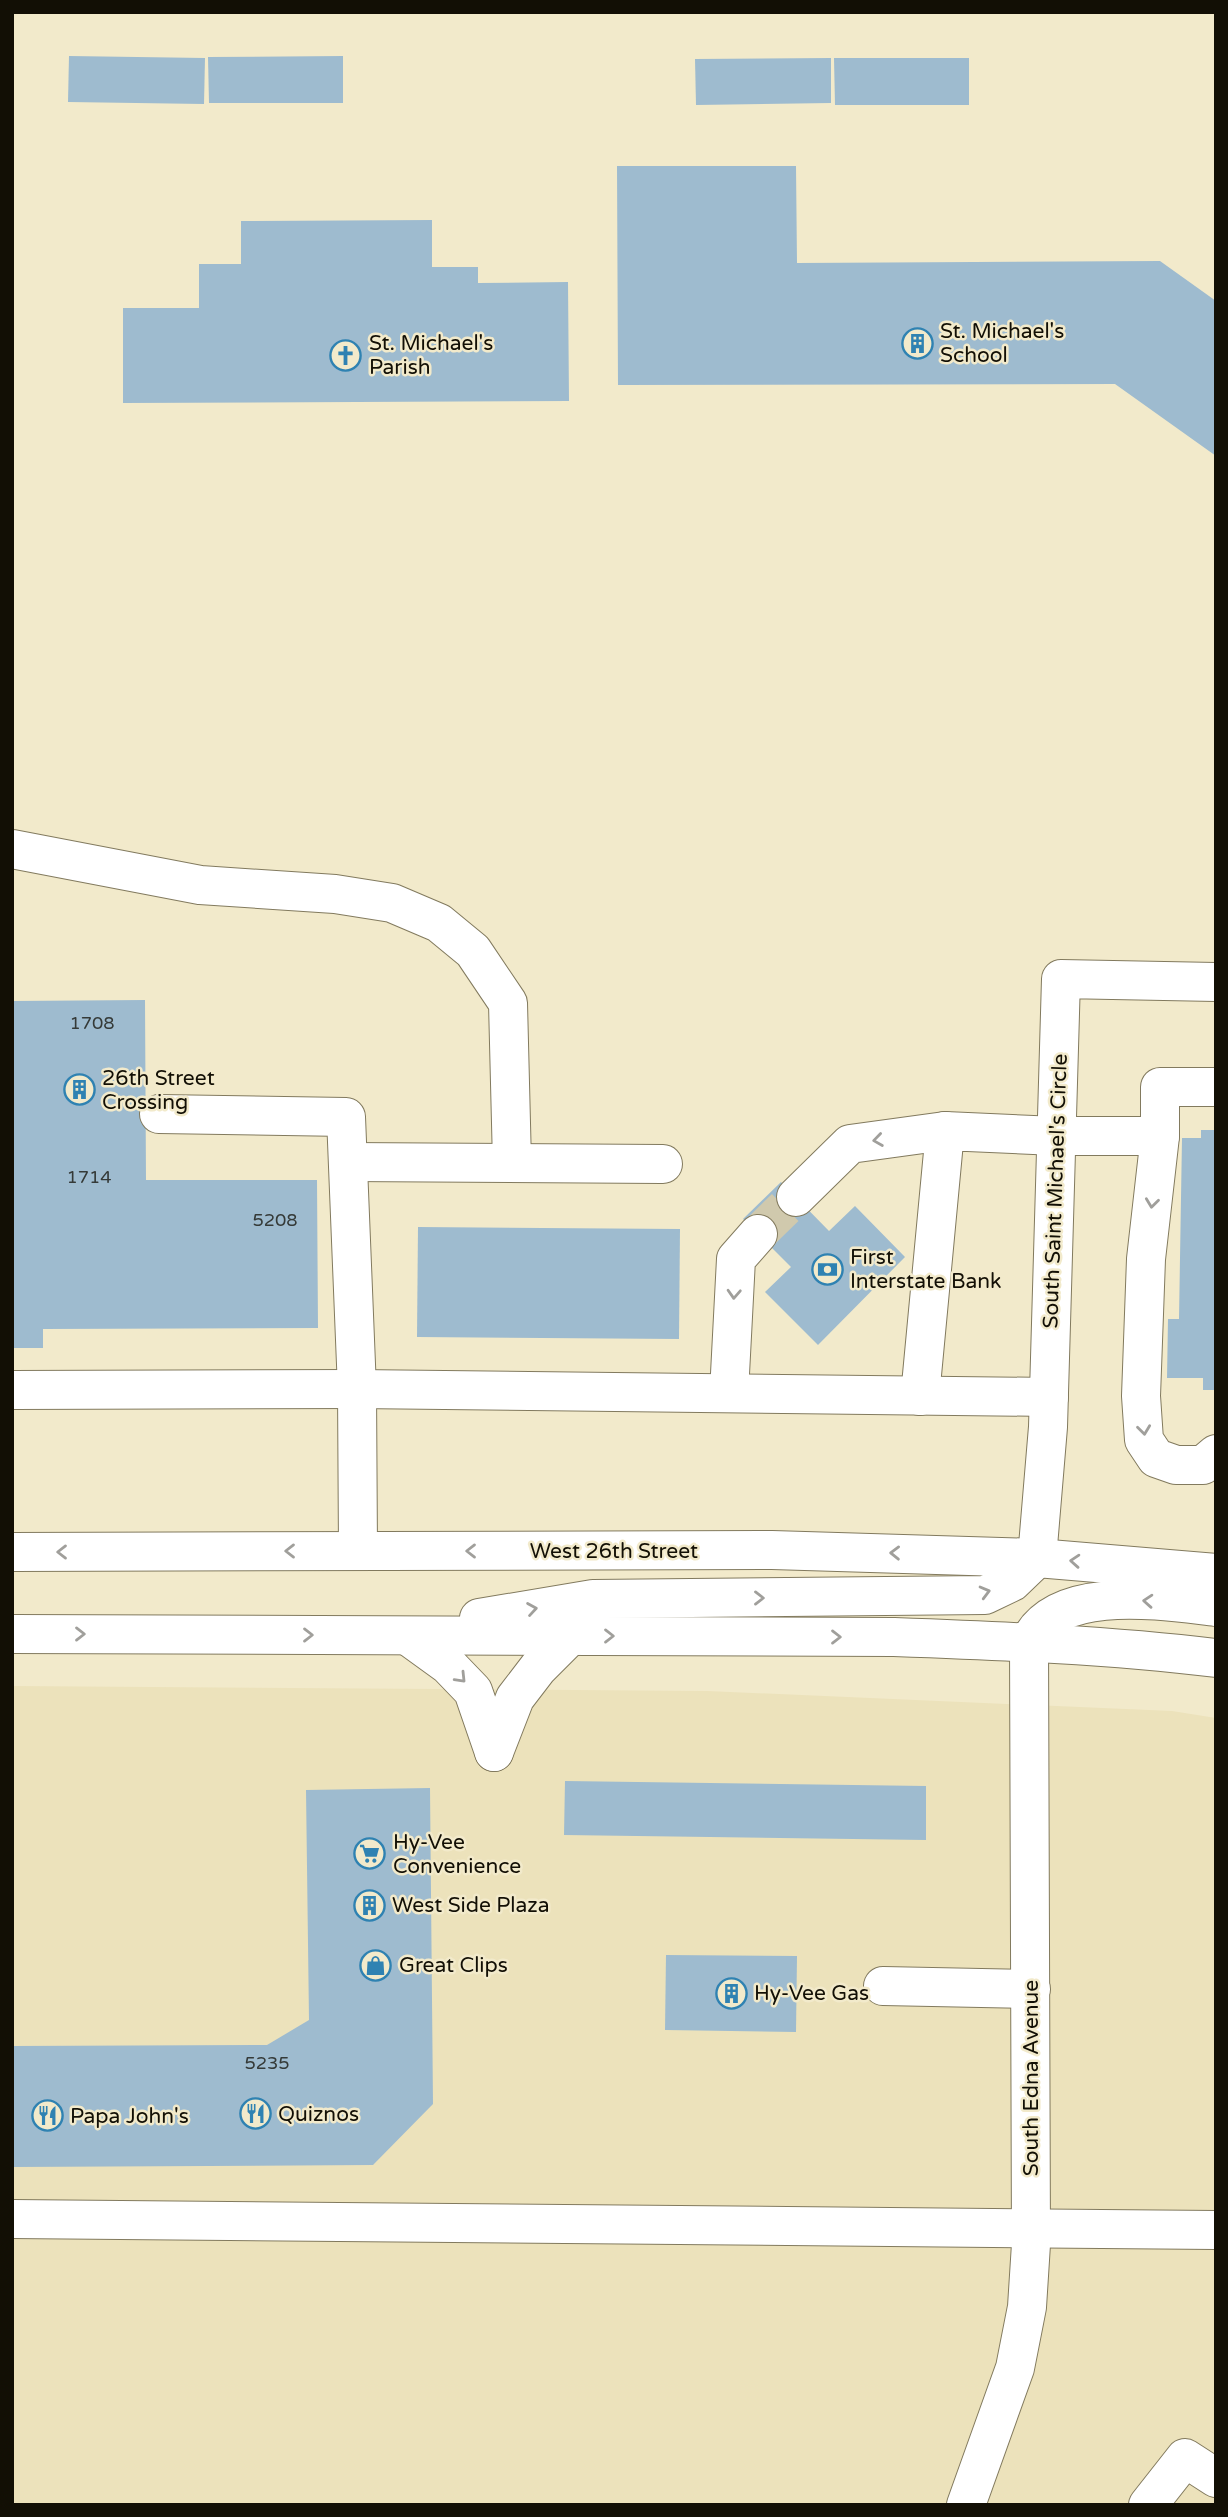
<svg xmlns="http://www.w3.org/2000/svg" width="1228" height="2517" viewBox="0 0 1228 2517" font-family="'Varela Round',sans-serif">
  <style>
    .built { fill: #ece2bb }
    .building { fill: #9ebbcf }
    .lines { fill: none; stroke-linecap: round; stroke-linejoin: round }
    .minor-tunnel { stroke: #d0c9ad; stroke-width: 38; stroke-dasharray: 38 19; stroke-linecap: butt }
    .minor-casing { stroke: #827a5e; stroke-width: 40 }
    .major-casing { stroke: #827a5e; stroke-width: 40 }
    .minor { stroke: #fff; stroke-width: 38 }
    .major { stroke: #fff; stroke-width: 38 }
    .oneway { stroke: #a09f9b }
    .labels { text-anchor: middle; stroke-width: 5; stroke-linejoin: round; paint-order: stroke }
    .number-label { font-size: 18px; fill: #353a38 }
    .poi-label { font-size: 21px; fill: #120f05; stroke: #f2eacb; text-anchor: start }
    .street-label { font-size: 21px; fill: #120f05; stroke: #f2eacb }
  </style>
  <rect width="100%" height="100%" fill="#f2eacb"/>
  <path class="built" d="M12,1686L707,1691L1172,1711L1216,1718V2505H12Z"/>
  <g class="building">
    <path d="M69,56L205,58L204,104L68,102Z"/>
    <path d="M343,56V103H209L208,57Z"/>
    <path d="M831,58V103L696,105L695,59Z"/>
    <path d="M834,58H969V105H835Z"/>
    <path d="M617,166H796L797,263L1160,261L1216,301V456L1115,384L618,385Z"/>
    <path d="M432,220V267H478V283L568,282L569,401L123,403V308H199V264H241V221Z"/>
    <path d="M145,1000L146,1180H317L318,1328L43,1329V1348H12V1001Z"/>
    <path d="M1201,1130H1216V1390H1203V1378H1167L1168,1319H1179L1182,1138H1201Z"/>
    <path d="M781,1182L829,1231L855,1206L905,1257L818,1345L765,1292L791,1267L743,1219Z"/>
    <path d="M418,1227L680,1229L679,1339L417,1337Z"/>
    <path d="M565,1781L926,1786V1840L564,1835Z"/>
    <path d="M430,1788L433,2104L373,2165L12,2167V2046L267,2045L309,2020L306,1790Z"/>
    <path d="M666,1955L797,1956L796,2032L665,2030Z"/>
  </g>
  <g class="lines">
    <path class="minor-tunnel" d="M758,1234L796,1197"/>
    <defs>
      <g id="minor">
        <path d="M12,849L200,885L335,894L392,903L439,923L473,951L508,1003L512,1163"/>
        <path d="M159,1114L346,1117L357,1389L358,1551"/>
        <path d="M1160,1136L1146,1259L1141,1396L1144,1440L1156,1458L1176,1465H1203L1216,1454"/>
        <path d="M348,1162L663,1164"/>
        <path d="M796,1197L850,1144L945,1131"/>
        <path d="M12,1390L357,1389L1049,1397"/>
        <path d="M729,1393L736,1259L758,1234"/>
        <path d="M920,1396L945,1131L1057,1136H1160V1087H1216"/>
        <path d="M1037,1558L1048,1427L1061,979L1216,982"/>
        <path d="M408,1636L448,1665L473,1691L494,1752"/>
        <path d="M494,1752L515,1698L538,1668L570,1636"/>
        <path d="M883,1986L1031,1989"/>
        <path d="M12,2219L1216,2230"/>
        <path d="M966,2505L1015,2368L1027,2307L1031,2244L1029,1642"/>
        <path d="M1148,2505L1185,2458L1216,2478"/>
      </g>
      <g id="major">
        <path d="M12,1552L772,1550L1037,1558L1216,1573"/>
        <path d="M479,1618L593,1599L985,1595L1012,1582L1037,1558"/>
        <path d="M12,1634L894,1637C1002,1641 1109,1645 1216,1658"/>
        <path d="M1029,1642C1057,1583 1163,1601 1216,1607"/>
      </g>
    </defs>
    <use href="#minor" class="minor-casing"/>
    <use href="#major" class="major-casing"/>
    <use href="#minor" class="minor"/>
    <use href="#major" class="major"/>
  </g>
  <defs><path id="oneway-chevron" d="M-2-3.5L2.5 0L-2 3.5" fill="none" stroke-width="1.6" stroke-linecap="round" stroke-linejoin="round" transform="scale(1.75)"/></defs>
  <g class="oneway">
    <use href="#oneway-chevron" transform="translate(878 1140) rotate(172)"/>
    <use href="#oneway-chevron" transform="translate(1152 1203) rotate(97)"/>
    <use href="#oneway-chevron" transform="translate(734 1294) rotate(93)"/>
    <use href="#oneway-chevron" transform="translate(1144 1430) rotate(83)"/>
    <use href="#oneway-chevron" transform="translate(290 1551) rotate(180)"/>
    <use href="#oneway-chevron" transform="translate(471 1551) rotate(180)"/>
    <use href="#oneway-chevron" transform="translate(62 1552) rotate(180)"/>
    <use href="#oneway-chevron" transform="translate(895 1553) rotate(-179)"/>
    <use href="#oneway-chevron" transform="translate(1075 1561) rotate(-176)"/>
    <use href="#oneway-chevron" transform="translate(985 1592) rotate(-15)"/>
    <use href="#oneway-chevron" transform="translate(759 1598)"/>
    <use href="#oneway-chevron" transform="translate(1148 1601) rotate(-176)"/>
    <use href="#oneway-chevron" transform="translate(532 1609) rotate(-9)"/>
    <use href="#oneway-chevron" transform="translate(80 1634)"/>
    <use href="#oneway-chevron" transform="translate(308 1635)"/>
    <use href="#oneway-chevron" transform="translate(609 1636)"/>
    <use href="#oneway-chevron" transform="translate(836 1637)"/>
    <use href="#oneway-chevron" transform="translate(461 1678) rotate(46)"/>
  </g>
  <defs>
    <symbol id="building-ring" viewBox="-11 -11 22 22"><circle r="9.5" fill="#f2eacb" stroke="#2f82b2" stroke-width="1.5"/><path d="M-4-6H4V6H1V3H-1V6H-4ZM-2.5-4.3h1.7v1.8h-1.7ZM.8-4.3h1.7v1.8H.8ZM-2.5-1h1.7V.8h-1.7ZM.8-1h1.7V.8H.8Z" fill="#2f82b2"/></symbol>
    <symbol id="church-ring" viewBox="-11 -11 22 22"><circle r="9.5" fill="#f2eacb" stroke="#2f82b2" stroke-width="1.5"/><path d="M-1.2-6h2.4v3.5h3.3v2.4h-3.3V6h-2.4V-.1h-3.3v-2.4h3.3Z" fill="#2f82b2"/></symbol>
    <symbol id="bank-ring" viewBox="-11 -11 22 22"><circle r="9.5" fill="#f2eacb" stroke="#2f82b2" stroke-width="1.5"/><path d="M-6-4H6V4H-6ZM0-2.3a2.3 2.3 0 1 0 0 4.6a2.3 2.3 0 1 0 0-4.6Z" fill="#2f82b2"/></symbol>
    <symbol id="supermarket-ring" viewBox="-11 -11 22 22"><circle r="9.5" fill="#f2eacb" stroke="#2f82b2" stroke-width="1.5"/><path d="M-6-5.5h2.5l.6 2H6L4.5 2H-2.5L-4.4-4H-6ZM-1.5 3.2a1.3 1.3 0 1 0 .1 0ZM3 3.2a1.3 1.3 0 1 0 .1 0Z" fill="#2f82b2"/></symbol>
    <symbol id="shop-ring" viewBox="-11 -11 22 22"><circle r="9.5" fill="#f2eacb" stroke="#2f82b2" stroke-width="1.5"/><path d="M-5-2.5h2.3a2.7 3.5 0 0 1 5.4 0H5L5.5 6h-11ZM-1.5-2.5h3a1.5 2.3 0 0 0-3 0Z" fill="#2f82b2"/></symbol>
    <symbol id="restaurant-ring" viewBox="-11 -11 22 22"><circle r="9.5" fill="#f2eacb" stroke="#2f82b2" stroke-width="1.5"/><path d="M-5-6h1v4h1v-4h1v4h1v-4h1v5L-1.5 .5V6h-2V.5L-5-1ZM5-6V6H3V1.5H1.5Q1.5-4 5-6Z" fill="#2f82b2"/></symbol>
  </defs>
  <g fill-rule="evenodd">
    <use href="#building-ring" x="900" y="326" width="35" height="35"/>
    <use href="#church-ring" x="328" y="338" width="35" height="35"/>
    <use href="#building-ring" x="62" y="1072" width="35" height="35"/>
    <use href="#bank-ring" x="810" y="1252" width="35" height="35"/>
    <use href="#supermarket-ring" x="352" y="1836" width="35" height="35"/>
    <use href="#building-ring" x="352" y="1888" width="35" height="35"/>
    <use href="#shop-ring" x="358" y="1948" width="35" height="35"/>
    <use href="#building-ring" x="714" y="1976" width="35" height="35"/>
    <use href="#restaurant-ring" x="238" y="2096" width="35" height="35"/>
    <use href="#restaurant-ring" x="30" y="2098" width="35" height="35"/>
  </g>
  <g class="labels">
    <g class="number-label">
      <text x="92" y="1029">1708</text>
      <text x="89" y="1183">1714</text>
      <text x="275" y="1226">5208</text>
      <text x="267" y="2069">5235</text>
    </g>
    <g class="poi-label">
      <text x="940" y="338">St. Michael's<tspan x="940" dy="24">School</tspan></text>
      <text x="369" y="350">St. Michael's<tspan x="369" dy="24">Parish</tspan></text>
      <text x="102" y="1085">26th Street<tspan x="102" dy="24">Crossing</tspan></text>
      <text x="850" y="1264">First<tspan x="850" dy="24">Interstate Bank</tspan></text>
      <text x="393" y="1849">Hy-Vee<tspan x="393" dy="24">Convenience</tspan></text>
      <text x="392" y="1912">West Side Plaza</text>
      <text x="399" y="1972">Great Clips</text>
      <text x="754" y="2000">Hy-Vee Gas</text>
      <text x="278" y="2121">Quiznos</text>
      <text x="70" y="2123">Papa John's</text>
    </g>
    <g class="street-label">
      <text transform="translate(1055 1191) rotate(-88)" y="7">South Saint Michael's Circle</text>
      <text x="614" y="1558">West 26th Street</text>
      <text transform="translate(1031 2078) rotate(-90)" y="7">South Edna Avenue</text>
    </g>
  </g>
  <rect width="1228" height="2517" fill="none" stroke="#120f05" stroke-width="28"/>
</svg>
